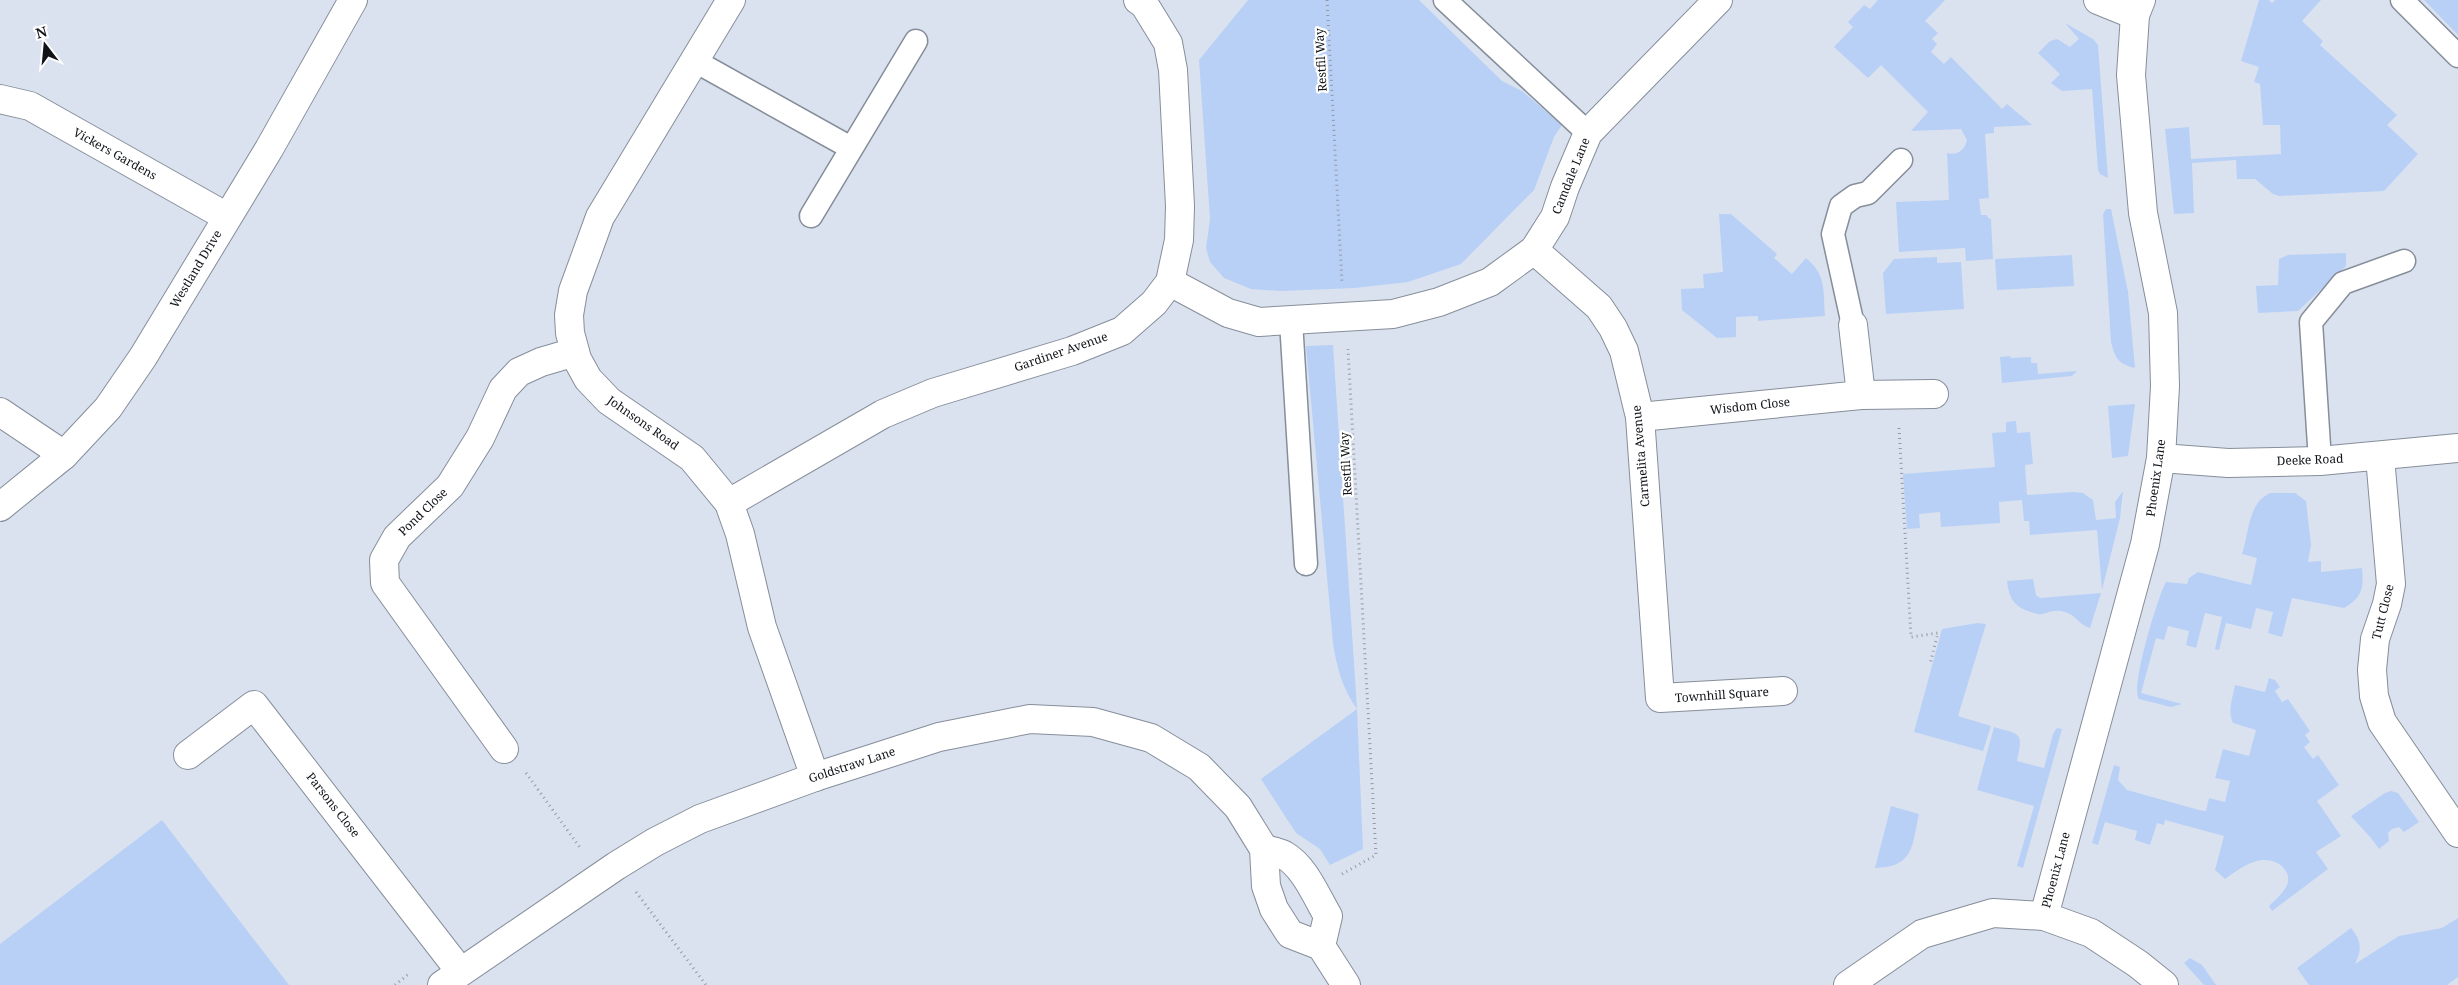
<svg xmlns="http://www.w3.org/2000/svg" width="2458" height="985" viewBox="0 0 2458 985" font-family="'Noto Serif',serif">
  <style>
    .green { fill: #b8d0f6 }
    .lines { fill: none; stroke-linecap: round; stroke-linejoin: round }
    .lane-casing { stroke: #868e9a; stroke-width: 25 }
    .street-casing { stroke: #868e9a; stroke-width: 30 }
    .path { stroke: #9399a4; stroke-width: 3; stroke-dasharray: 1 4; stroke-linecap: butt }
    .lane { stroke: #fff; stroke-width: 22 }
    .street { stroke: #fff; stroke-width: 28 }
    .labels { text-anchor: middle; stroke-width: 4.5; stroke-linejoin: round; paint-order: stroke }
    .street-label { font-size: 12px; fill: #101318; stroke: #fff }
  </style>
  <rect width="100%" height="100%" fill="#dae2f0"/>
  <g class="green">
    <path d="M1248,0H1419L1502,81L1522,91L1562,125L1554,137L1534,190L1461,264L1408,282L1355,288L1281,291L1251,289L1224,278L1210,262L1206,248L1210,219L1199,60Z"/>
    <path d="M1878,0H1945L1925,21L1938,33L1932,39L1937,44L1931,52L1944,64L1951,57L2002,109L2007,104L2032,125L1994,127V133L1985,134L1989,198L1979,199L1981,215H1987L1988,218L1991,219L1993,259L1966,261L1965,248L1899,252L1896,202L1949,200L1947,153C1957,156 1965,150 1967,140L1961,129L1911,131L1928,112L1881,65L1868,78L1834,47L1853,27L1848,22L1864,5L1870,9Z"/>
    <path d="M2259,0H2269L2272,3L2275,0H2321L2302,21L2323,41L2320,45L2397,115L2387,125L2418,154L2384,191L2279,196L2273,194L2255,179H2237L2236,160L2192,163L2194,213L2174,214L2165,129L2189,127L2191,159L2281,154L2280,125H2263L2260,84L2254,82L2259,67L2241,61Z"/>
    <path d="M2424,0H2458V35Z"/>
    <path d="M2065,23L2093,39L2098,45L2108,178L2100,174L2098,170L2092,89L2062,91L2051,83L2060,74L2038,53L2050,41L2057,39L2070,47L2079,39Z"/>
    <path d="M2106,209H2111L2128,292L2135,368C2118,364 2115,358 2111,342L2103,214Z"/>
    <path d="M1719,214H1731L1777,254L1774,258L1792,274L1806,258C1827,276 1823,290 1825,316L1758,321V316L1736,317V337L1717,338L1682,310L1681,289L1704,288L1703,274L1723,272Z"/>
    <path d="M2346,253V266L2298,311L2258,313L2256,286L2278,285L2279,259L2288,255Z"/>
    <path d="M2072,255L2074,286L1997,290L1995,259Z"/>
    <path d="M1937,257V263L1961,262L1964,309L1886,314L1883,273L1894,259Z"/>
    <path d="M1333,345L1357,709L1363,849L1330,865L1320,849L1296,833L1261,779L1357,709C1342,688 1337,668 1333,643L1306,346Z"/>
    <path d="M2010,356L2011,358L2031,357V363H2037L2038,374L2077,371L2072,376L2002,383L2000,357Z"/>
    <path d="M2135,404L2128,456L2112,458L2108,406Z"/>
    <path d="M2016,421L2017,433L2030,432L2033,464L2025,465L2027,495L2074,492L2083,493L2093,500L2096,520L2116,518L2115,502L2123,491L2120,518L2102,590L2097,530L2030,535L2029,521H2024L2022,500L1999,502L2000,523L1941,527L1940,512L1919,514L1920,528L1907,529L1903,474L1995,467L1992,433L2006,432V422Z"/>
    <path d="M2270,493H2295L2306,501L2311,545L2308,562L2321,561V572L2362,568C2364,588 2362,598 2344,608L2292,598L2282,637L2268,633L2273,612L2256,608L2251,629L2226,623L2219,650L2215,649L2222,617L2205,613L2196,648L2186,645L2189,631L2168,626L2164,640L2156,638L2141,693L2182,704L2171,707L2139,699C2130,688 2158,596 2166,582L2187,584L2189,578L2198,572L2251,585L2257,558L2242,554C2249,533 2248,503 2270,493Z"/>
    <path d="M2033,579L2036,595L2040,598L2101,593L2090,628C2079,625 2076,615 2065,612C2056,609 2050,612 2042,614C2038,615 2035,613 2031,612C2014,607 2009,598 2007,581Z"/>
    <path d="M1977,623L1986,624L1958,716L1991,726L1983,751L1914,732L1942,629Z"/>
    <path d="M2269,678L2275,680L2280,687L2275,691L2282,702L2288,699L2310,731L2305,735L2310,742L2304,747L2313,759L2318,755L2339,785L2317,801L2341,836L2316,852L2328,869L2272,911L2269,906C2275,900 2286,891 2288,882C2290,867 2275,859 2262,860C2248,862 2236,871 2225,879L2215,870L2224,836L2165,820L2164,825L2157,823L2150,845L2135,840L2137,831L2105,822L2098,845L2092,843L2114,765L2120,767L2118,780L2127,790L2199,810L2206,811L2209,798L2225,802L2230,781L2215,778L2223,749L2249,756L2256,730L2233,723C2227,711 2233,697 2235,685L2265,692Z"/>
    <path d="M1994,727C2022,735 2023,732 2017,761L2044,768L2053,734L2057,728L2062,729L2023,868L2017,866L2034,806L1977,790Z"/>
    <path d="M2391,791L2398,793L2419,822L2404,832L2399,827L2392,829L2388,833L2389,841L2379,849C2370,835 2361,828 2351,816L2385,793Z"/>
    <path d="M1891,806L1919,814C1912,846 1914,867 1875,868Z"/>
    <path d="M162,820L289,985H0V944Z"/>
    <path d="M2458,918V977L2447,985H2309L2297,968L2351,928C2362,941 2362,950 2355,964L2399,936L2442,928Z"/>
    <path d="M2190,958L2202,965L2216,985H2204L2184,963Z"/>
  </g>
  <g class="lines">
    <defs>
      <g id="lane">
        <path d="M1445,0L1588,133"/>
        <path d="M2402,0L2458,56"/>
        <path d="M695,61L851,148"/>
        <path d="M811,216L916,41"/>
        <path d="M1291,321L1306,564"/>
        <path d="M1853,325L1833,234L1841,206L1855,196L1868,193L1901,160"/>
        <path d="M2320,461L2311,322L2343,283L2404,261"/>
      </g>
      <g id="street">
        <path d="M731,0L600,217L573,291L569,315L570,333L577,359L588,379L609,401L692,458L729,503L740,534L762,627L815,777"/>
        <path d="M2098,0L2135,15"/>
        <path d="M0,99L30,106L227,217"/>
        <path d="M1534,250L1599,307L1613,328L1624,351L1640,417L1660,698L1783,691"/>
        <path d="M1170,282L1228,313L1259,322L1393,314L1439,302L1490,282L1534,250L1555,217L1565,187L1588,133L1718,0"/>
        <path d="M1861,395L1934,394"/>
        <path d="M0,412L64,455"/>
        <path d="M1640,417L1861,395L1853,325"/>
        <path d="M2380,457L2391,584L2387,604L2375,639L2372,670L2374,696L2382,722L2458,833"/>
        <path d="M2161,458L2228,463L2320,461L2458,448"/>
        <path d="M729,503L883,414L933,393L1072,351L1122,331L1154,303L1170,282L1179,240L1180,206L1173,70L1168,43L1144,4L1138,0"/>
        <path d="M0,507L64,455L108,408L143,357L269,149L353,0"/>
        <path d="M504,749L385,583L384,560L397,537L450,486L480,438L503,389L519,372L541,362L575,352"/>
        <path d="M188,755L254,705L460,971"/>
        <path d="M1264,849C1271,851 1278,852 1284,855C1305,867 1316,896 1328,916L1321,946"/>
        <path d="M2044,916L2145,544L2161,458L2165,386L2163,313L2143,213L2131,75L2135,15L2141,0"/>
        <path d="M442,985L616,866L655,842L700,819L815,777L939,737L1030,719L1093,722L1151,738L1199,767L1238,807L1264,849L1266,886L1274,909L1290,934L1321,946L1346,985"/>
        <path d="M1848,985L1922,934L1993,913L2044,916L2091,933L2138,964L2164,985"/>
      </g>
    </defs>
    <use href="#lane" class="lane-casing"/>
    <use href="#street" class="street-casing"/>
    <g class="path">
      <path d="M1327,0L1342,283"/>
      <path d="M1899,428L1911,637L1938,633L1930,664"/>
      <path d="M526,773L581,849"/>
      <path d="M1342,874L1376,855L1348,349"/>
      <path d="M636,892L706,985"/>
      <path d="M395,985L410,973"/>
    </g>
    <use href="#lane" class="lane"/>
    <use href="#street" class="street"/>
  </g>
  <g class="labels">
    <g class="street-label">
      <text transform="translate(1321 60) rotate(-93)" y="4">Restfil Way</text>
      <text transform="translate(115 154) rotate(29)" y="4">Vickers Gardens</text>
      <text transform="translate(1571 176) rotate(-68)" y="4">Camdale Lane</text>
      <text transform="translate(196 269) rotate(-59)" y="4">Westland Drive</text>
      <text transform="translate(1061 352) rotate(-19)" y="4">Gardiner Avenue</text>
      <text transform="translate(1750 406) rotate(-6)" y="4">Wisdom Close</text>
      <text transform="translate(643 423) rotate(35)" y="4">Johnsons Road</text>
      <text transform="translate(1641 456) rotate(-95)" y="4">Carmelita Avenue</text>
      <text transform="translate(2310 460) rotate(-2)" y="4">Deeke Road</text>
      <text transform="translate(1346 464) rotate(-93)" y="4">Restfil Way</text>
      <text transform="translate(2156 478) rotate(-82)" y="4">Phoenix Lane</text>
      <text transform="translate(423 512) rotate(-44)" y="4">Pond Close</text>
      <text transform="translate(2383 612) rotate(-76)" y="4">Tutt Close</text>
      <text transform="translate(1722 695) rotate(-4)" y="4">Townhill Square</text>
      <text transform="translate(852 765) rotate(-18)" y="4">Goldstraw Lane</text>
      <text transform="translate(333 805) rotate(52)" y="4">Parsons Close</text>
      <text transform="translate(2056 870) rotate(-75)" y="4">Phoenix Lane</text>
    </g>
  </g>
  <g transform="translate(45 45) rotate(344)" stroke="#ffffff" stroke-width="4" paint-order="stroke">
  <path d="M0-4L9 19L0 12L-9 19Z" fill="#101318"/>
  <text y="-8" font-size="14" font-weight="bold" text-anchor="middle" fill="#101318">N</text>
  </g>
</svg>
